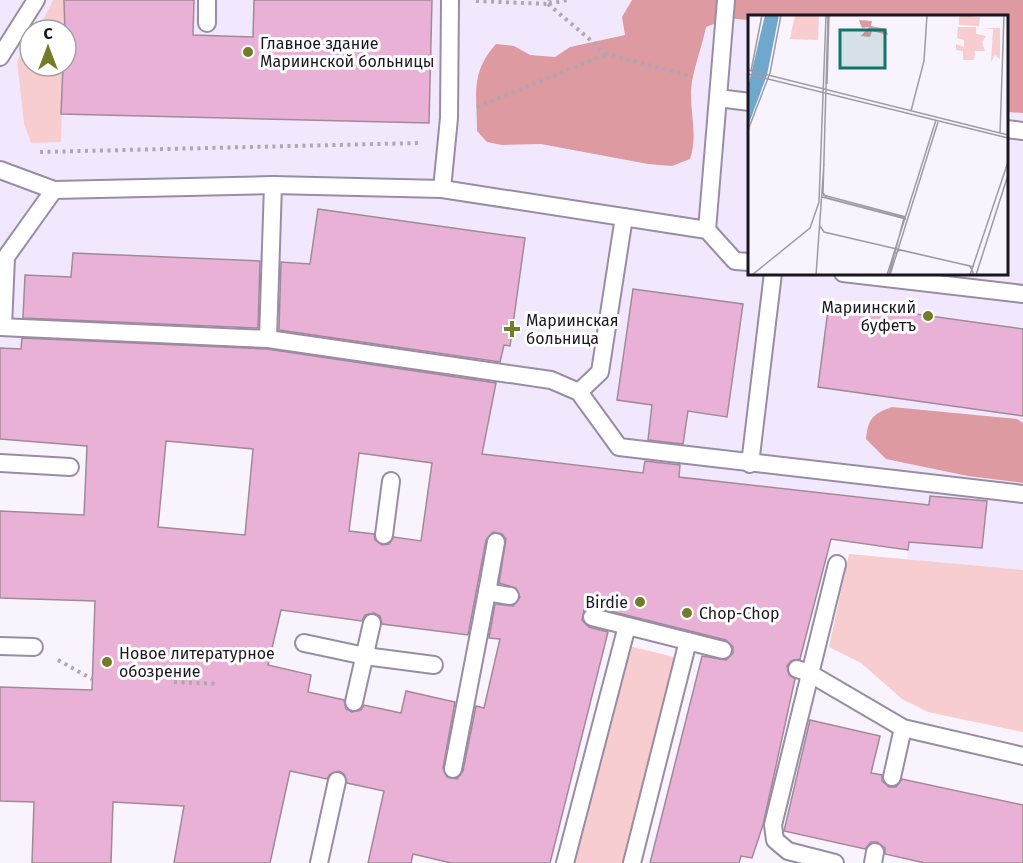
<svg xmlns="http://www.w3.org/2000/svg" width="1023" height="863" viewBox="0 0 1023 863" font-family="'Fira Sans',sans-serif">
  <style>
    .built { fill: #f2e8fd; fill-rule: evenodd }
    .green { fill: #f7cdcf }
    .forest { fill: #dd9aa0 }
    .building { fill: #eab1d6; stroke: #a28999; stroke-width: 1.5; fill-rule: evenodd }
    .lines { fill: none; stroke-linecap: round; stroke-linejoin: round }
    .lane-casing { stroke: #988da5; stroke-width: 20 }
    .path { stroke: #ada8b2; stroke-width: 4; stroke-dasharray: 3 4.5; stroke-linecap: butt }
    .lane { stroke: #fff; stroke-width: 16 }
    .poi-dot { fill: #747c27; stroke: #fff; stroke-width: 2 }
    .labels { text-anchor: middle; stroke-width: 6; stroke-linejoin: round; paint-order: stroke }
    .poi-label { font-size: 16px; fill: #1a161f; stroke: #fff; text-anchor: start }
    .inset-road { fill: none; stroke: #9f9ba4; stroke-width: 1.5 }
    .view { fill: #0f766e; fill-opacity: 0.15; stroke: #0f766e; stroke-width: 3 }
    .inset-edge { fill: none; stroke: #1a161f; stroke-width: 3 }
  </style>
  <rect width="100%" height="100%" fill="#f8f3fd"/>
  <path class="built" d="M0,0H1023V570L907,561L911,503L483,454L485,439L0,385ZM750,16H1006V273H750ZM30,30H66V66H30Z"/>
  <g class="green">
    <path d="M53,0H64V30H38Z"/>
    <path d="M30,41V66H63L61,142L31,143L24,123L17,61Z"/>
    <path d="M849,554L1023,570V732L928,712L902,699L861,663L829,647Z"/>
    <path d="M629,646L678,658L625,863H571Z"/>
  </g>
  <g class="forest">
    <path d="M632,0H1023V113L1007,112L1006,16H750V56L747,20L729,18L706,27C702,48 693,68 691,90C690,114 698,136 690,159L672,166L648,164L541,144L502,145L487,142L477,131C477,94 470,73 496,44L514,46L530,55L555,57L570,47L625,35L622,17Z"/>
    <path d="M892,407L1017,419L1023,423V483L968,476L886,459L866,439C868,418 873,414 892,407Z"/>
  </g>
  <g class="building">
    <path d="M64,0H194L193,35L253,37L254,0H432L429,123L61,114L63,66H66Z"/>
    <path d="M318,209L525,238L510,346L504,345L500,362L279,330L281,262L310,264Z"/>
    <path d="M73,253L260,261L258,328L23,318L25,275L71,277Z"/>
    <path d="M633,289L743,304L727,417L688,411L683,444L648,440L652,405L617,400Z"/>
    <path d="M829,302L1023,329V416L818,387Z"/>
    <path d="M22,338L267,349L496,383L482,454L643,473L645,461L680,465L679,477L929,505L930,496L987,501L982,548L909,542L908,550L831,539L800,659L791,661L787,666L789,675L795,679L763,825L752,858L741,856L739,863H650L702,656L726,660L733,653V647L726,640L594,607L584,610L582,620L589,627L608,632L550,863H451L413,854L411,863H368L384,791L347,783L344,774L339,771L330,774L327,779L290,771L270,863H174L184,806L113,802L111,863H32L34,802L0,801V687L92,690L95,601L0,598V511L84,515L87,446L0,439V348L21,349ZM166,441L253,449L245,535L158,527ZM359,453L432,463L421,541L394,537L389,544L382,545L375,540L374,534L349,531ZM493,532L502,534L506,539L499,583L516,588L520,597L513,606L495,604L489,638L500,639L484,708L476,706L463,771L457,779L447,777L443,768L455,702L406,691L401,713L364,705L361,710L352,712L346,709L344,700L308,692L311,675L268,665L281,610L362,621L365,615L374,613L380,616L382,624L468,635L486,540Z"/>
    <path d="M810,720L880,736L871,773L882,775V781L889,787H896L902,779L1023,805V863H925L885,854V848L877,842H871L865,849L784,831Z"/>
  </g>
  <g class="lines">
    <defs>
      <g id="lane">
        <path d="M207,23V0"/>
        <path d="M0,57L36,0"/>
        <path d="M718,98L750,102"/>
        <path d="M1006,129L1023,131"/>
        <path d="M0,170L54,190L273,185L442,189L707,230L735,261L750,262"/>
        <path d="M442,189L449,118L450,0"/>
        <path d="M707,230L726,0"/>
        <path d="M843,273L1023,294"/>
        <path d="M0,327L268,339L551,380L579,392L619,447L1023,494"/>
        <path d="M3,327L6,257L54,190"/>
        <path d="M268,339L273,185"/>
        <path d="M579,392L600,372L624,217"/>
        <path d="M0,463L70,467"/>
        <path d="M750,464L773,273"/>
        <path d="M384,535L391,481"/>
        <path d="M487,592L496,542"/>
        <path d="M592,617L723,650"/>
        <path d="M304,643L365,656L434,665"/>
        <path d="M0,646L34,647"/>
        <path d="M797,669L809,673L903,728L1023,756"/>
        <path d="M354,702L372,623"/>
        <path d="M453,769L487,592L510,596"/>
        <path d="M892,777L903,728"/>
        <path d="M319,863L337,781"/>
        <path d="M565,863L627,626"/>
        <path d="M632,863L688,641"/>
        <path d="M835,863L788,851L775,840L773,825L837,564"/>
        <path d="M873,863L875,852"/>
      </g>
    </defs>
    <use href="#lane" class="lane-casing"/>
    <g class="path">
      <path d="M476,1L548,4L550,0"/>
      <path d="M548,4L607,54L691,76"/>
      <path d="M549,4L567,0"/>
      <path d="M477,107L607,54"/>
      <path d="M40,152L419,143"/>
      <path d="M58,660L92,679"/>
      <path d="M174,682L219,684"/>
    </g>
    <use href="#lane" class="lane"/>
  </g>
  <g class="poi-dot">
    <circle cx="248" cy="52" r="6"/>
    <circle cx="928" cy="316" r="6"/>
    <path d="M509 320h6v6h6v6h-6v6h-6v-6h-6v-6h6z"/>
    <circle cx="640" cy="602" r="6"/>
    <circle cx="687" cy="613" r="6"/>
    <circle cx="107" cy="662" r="6"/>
  </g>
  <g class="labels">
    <g class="poi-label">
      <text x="260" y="49">Главное здание<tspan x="260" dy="18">Мариинской больницы</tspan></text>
      <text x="916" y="313" text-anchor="end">Мариинский<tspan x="916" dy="18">буфетъ</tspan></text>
      <text x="526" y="326">Мариинская<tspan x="526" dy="18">больница</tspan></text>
      <text x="628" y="608" text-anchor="end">Birdie</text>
      <text x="699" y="619">Chop-Chop</text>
      <text x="119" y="659">Новое литературное<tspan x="119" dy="18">обозрение</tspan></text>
    </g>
  </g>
  <g transform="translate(748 15)">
    <rect width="260" height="260" fill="#f8f3fd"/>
    <path d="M47,0H71L70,25L42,24ZM211,0L232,2L231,11L211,10ZM210,12H228V19L238,21L234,27L237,36H227L226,45H215V36L208,35V29L216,32V25L209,23ZM234,13H252V44L247,40L243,47L245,14Z" fill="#f7cdcf"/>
    <path d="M111,5L124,6L123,11L138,14L140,20L124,16L122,22L113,21L121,12L114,13Z" fill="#dd9aa0"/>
    <path d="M17,0H31L19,60L0,111V72Z" fill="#6fa8cd"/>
    <path class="inset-road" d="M80,0L75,178L79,183L156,203L141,260M0,55L260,120M3,56L14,0M0,59L260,123M79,69L81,0M163,96L176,46L179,0M0,115L22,58L33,0M252,118L256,0M75,180L158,202M74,182L158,204M72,211L76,217L226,252M146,239L152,235L222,251L226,260M4,260L62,213L71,187L78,0M68,260L76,149M139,260L188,105M142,260L190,107M222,260L260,147M228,260L260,160"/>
    <path class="view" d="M92,15H137V53H92Z"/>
    <rect width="260" height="260" class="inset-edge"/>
  </g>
  <g transform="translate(48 48)"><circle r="28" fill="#ffffff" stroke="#a3a2a5" stroke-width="1.5"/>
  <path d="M0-4.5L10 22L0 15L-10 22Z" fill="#747c27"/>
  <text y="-9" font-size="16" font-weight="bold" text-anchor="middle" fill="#1a161f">С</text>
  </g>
</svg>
